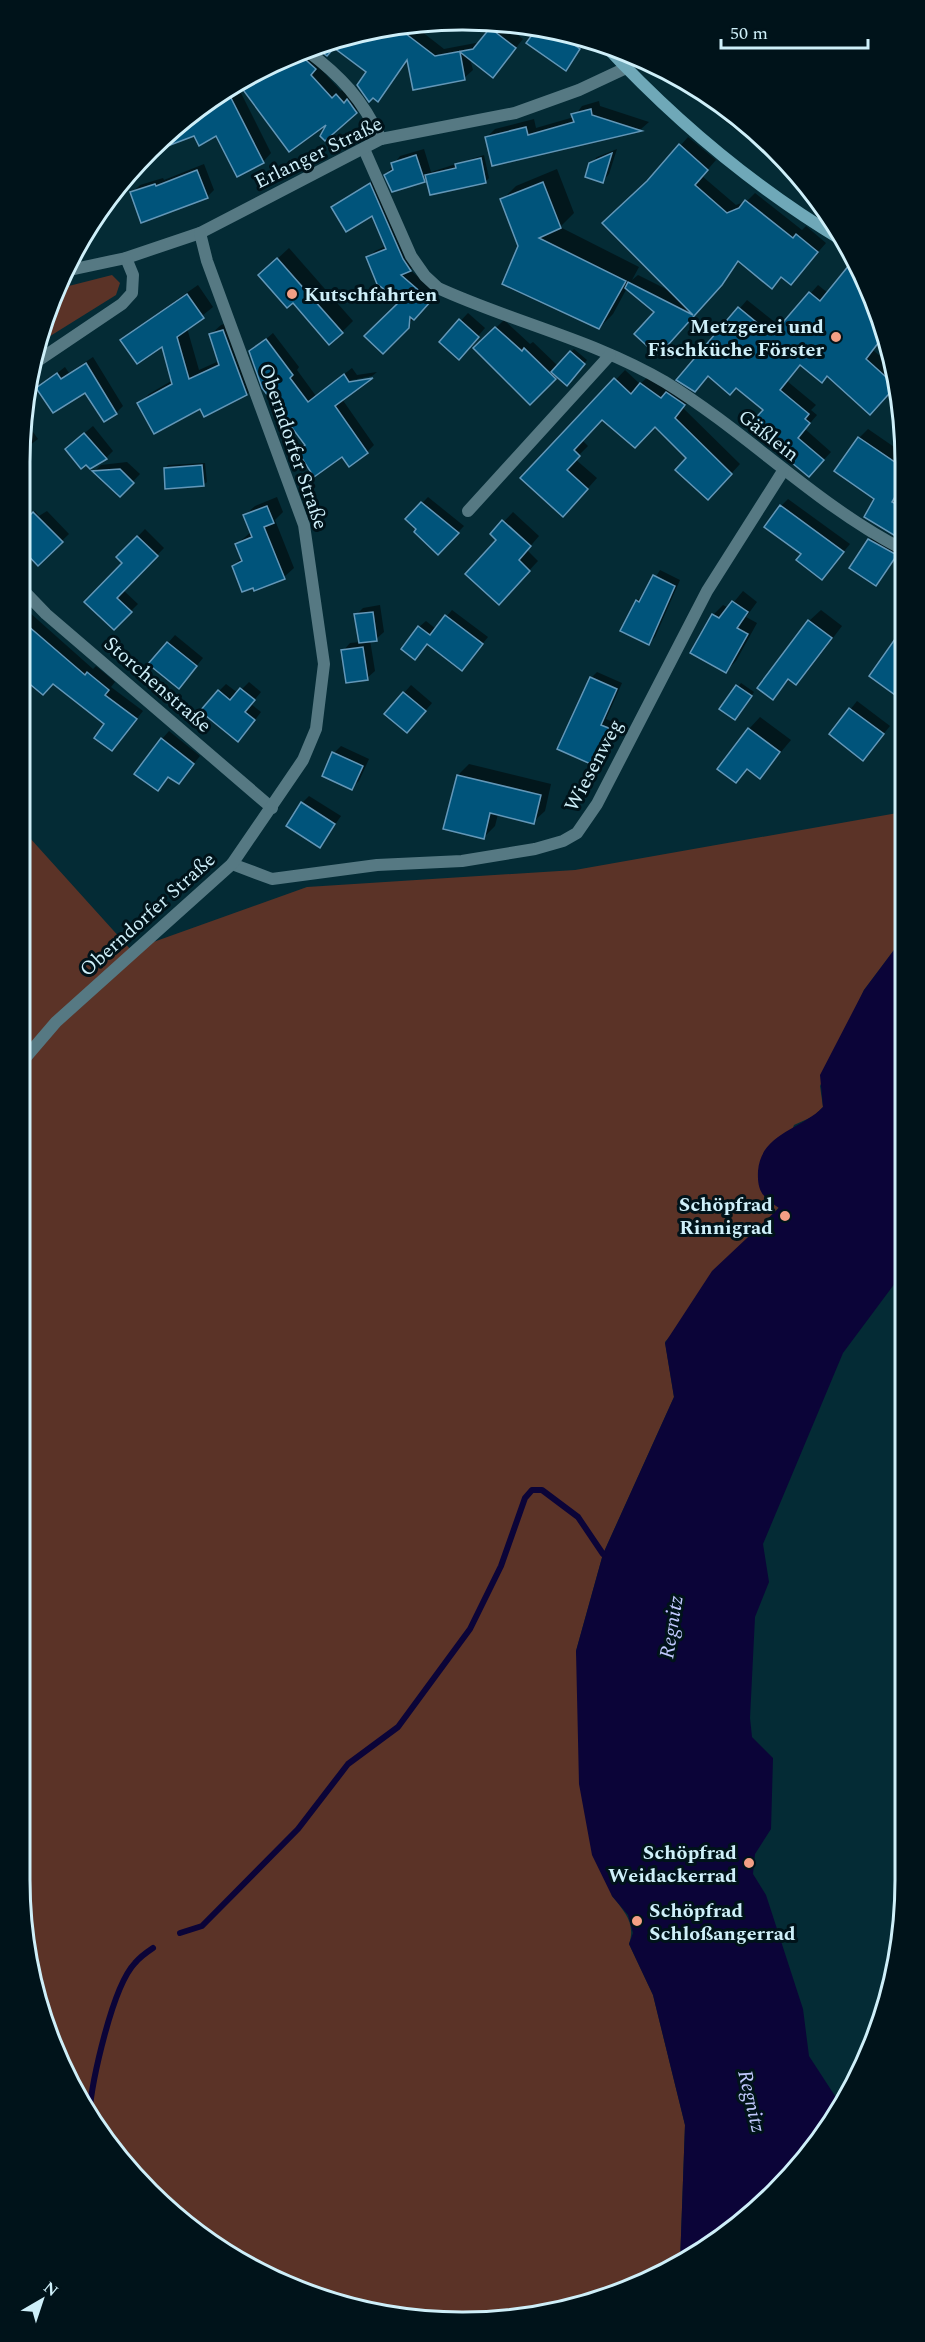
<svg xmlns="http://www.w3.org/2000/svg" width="925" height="2342" viewBox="0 0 925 2342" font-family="Spectral,serif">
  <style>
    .green { fill: #5b3327 }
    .water { fill: #0b0438 }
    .shadow { fill: #0007 }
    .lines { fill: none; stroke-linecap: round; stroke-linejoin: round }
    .stream { stroke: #0b0438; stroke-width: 6 }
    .building { fill: #00547b; stroke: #6397b8; stroke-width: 1.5 }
    .street { stroke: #567983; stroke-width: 12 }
    .secondary { stroke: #6fa8b8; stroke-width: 12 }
    .poi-dot { fill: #f39f85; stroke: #00131a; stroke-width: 2 }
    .labels { text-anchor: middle; stroke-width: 6; stroke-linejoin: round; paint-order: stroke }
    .street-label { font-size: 20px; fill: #ceeff9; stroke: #00131a }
    .poi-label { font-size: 20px; font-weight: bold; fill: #ceeff9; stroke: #00131a; text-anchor: end }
    .water-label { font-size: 21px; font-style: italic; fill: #c1c9fe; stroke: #00131a }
    .rim { fill: none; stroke: #ceeff9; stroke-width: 3 }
  </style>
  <rect width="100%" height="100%" fill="#042b35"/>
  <g class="green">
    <path d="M112,275L120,283L116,295L39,343L43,320L57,289Z"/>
    <path d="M903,812V938L864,990L820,1086L823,1107L814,1116L794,1125L766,1200L779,1207L665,1342L674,1397L603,1554L576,1651L612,1896C625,1912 636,1924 629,1944L653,1995L685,2125L680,2263L632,2289L549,2314L404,2319L320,2299L241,2263L129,2171L79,2101L43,2022L20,1879V827L131,950L307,887L575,870Z"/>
  </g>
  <path class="water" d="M903,938L904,1271L843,1353L763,1544L769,1582L755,1617L750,1718L752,1737L773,1758L771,1829L755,1854L753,1874L766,1895L803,2009L809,2056L837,2099V2105L814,2149L708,2248L680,2263L685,2125L653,1995L629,1944L633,1933L628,1915L612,1896L592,1855L579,1784L576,1651L603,1554L674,1397L665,1343L712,1271L779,1208C763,1197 757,1192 758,1171C761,1133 801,1130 823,1107L820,1075L864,990Z"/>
  <g class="shadow">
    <path d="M497,23H502L523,39L493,76L470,59L473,70L464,78L409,60L378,100L368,72L335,47H318L348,35L412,24L444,49L481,42Z"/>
    <path d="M539,28L567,34L582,45L569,66Z"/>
    <path d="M311,48L318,66L341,91L345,87L364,103L356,111L331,120L290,150L239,82L266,65Z"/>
    <path d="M648,64L694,87L687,95Z"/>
    <path d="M239,89L271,153L263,162L217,134H195L150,151L193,111Z"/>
    <path d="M599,101L600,106L649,122L641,129L493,165L487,137L495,129L534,119L536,128L574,117L582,106Z"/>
    <path d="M726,109L796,171L818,204L773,164L775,161L720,117Z"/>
    <path d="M688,137L716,160L702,176L736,205L747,201L755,193L802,230L806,226L826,243L791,283L782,276L739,260L666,345L657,312L627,288L613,314L599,328L520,246L502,200L516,186L557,169L574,213L560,227L639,267L632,280L638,275L670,291L652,178Z"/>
    <path d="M424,149L431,172L484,155L489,178L486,181L427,178L424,181L386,175L400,156Z"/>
    <path d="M617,149L609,174L603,181L590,164L597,157Z"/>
    <path d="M204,164L214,190L207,197L132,193L140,185L163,178L164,180Z"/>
    <path d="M377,178L417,262L410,270L437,293L383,352L402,300L368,258L375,251L386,246L373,214L333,207Z"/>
    <path d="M106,204L107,209L95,219Z"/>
    <path d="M289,248L353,321L342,332L293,301L260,275Z"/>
    <path d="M856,260L882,339L873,350L890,365L896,385L878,405L828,375L801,364L787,381L816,405L811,410L817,415L805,429L831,452L817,467L792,454L765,409L736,386L709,375L695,390L679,379L747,300L781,327L818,285L828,293Z"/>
    <path d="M198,285L213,307L187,328L199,370L219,361L210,335L221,325L234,321L257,384L247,394L205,414L201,406L139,404L149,394L173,380L163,345L122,341L132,331Z"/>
    <path d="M468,313L485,328L466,350L441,342Z"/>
    <path d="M504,320L530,344L533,342L558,366L574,349L587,360L567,384L557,376L530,403L475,348Z"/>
    <path d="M273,333L299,367L297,370L316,396L352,368L357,375L377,372L372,376L342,382V399L374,445L367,452L343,455L306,444L251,352Z"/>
    <path d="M93,357L123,406L116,413L85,391L38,388L65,367L69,373Z"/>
    <path d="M625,370L640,384L651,374L693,395L683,408L740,464L717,489L655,425L602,418L582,440L588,446L575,459L597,478L573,505L523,478Z"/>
    <path d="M26,422L38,439L21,452Z"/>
    <path d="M93,426L113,451L106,458L86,463L74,442Z"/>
    <path d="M868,429L900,451L902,449V538L866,516L876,498L859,438Z"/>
    <path d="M127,462L140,474L120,495L95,471L101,465Z"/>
    <path d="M205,463L207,482L203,485L165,469L168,465Z"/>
    <path d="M277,497L283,512L275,520L294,568L284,577L234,566L242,557L237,544L251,532L245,515L255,506Z"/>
    <path d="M428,497L464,526L438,553L407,519Z"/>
    <path d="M788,499L850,544L822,578L781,506Z"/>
    <path d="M35,511L39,516L47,511L69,534L38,564L20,544V526Z"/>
    <path d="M513,512L539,536L527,550L538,561L508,593L498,540L492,534Z"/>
    <path d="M145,529L164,548L123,590L138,604L114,628L86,602L124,563L118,557Z"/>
    <path d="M877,533L902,549L876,584L869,540Z"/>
    <path d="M660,570L680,580L655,637L649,643L622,630L637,600L644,596Z"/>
    <path d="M743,591L757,602L746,617L757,623L736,661L726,671L713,615L723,605L729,608Z"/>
    <path d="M20,604L93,669L96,666L115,682L111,687L143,711L112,749L106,724L53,682L29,676L20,668Z"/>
    <path d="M380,605L384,632L376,639L370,640L375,671L367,678L343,651L350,643L360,642L356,615L363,608Z"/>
    <path d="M452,610L488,637L462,669L428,643L421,651L419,627L426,621L436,629Z"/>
    <path d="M821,610L842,626L807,672L796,683L790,679L773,698L809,621Z"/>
    <path d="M902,622V698L871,675L899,636L894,633Z"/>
    <path d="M175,635L203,658L186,679L168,643Z"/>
    <path d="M597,672L622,683L606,719L615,723L599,758L593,764L591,678Z"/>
    <path d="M249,682L261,692L251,704L261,712L245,733L219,691L226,684L238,693Z"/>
    <path d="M741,683L754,692L738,715L721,709Z"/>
    <path d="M411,685L432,703L414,724L386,714Z"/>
    <path d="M857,701L890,726L863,759L831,734Z"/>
    <path d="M760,717L791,740L760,777L748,768L736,782L749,729Z"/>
    <path d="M169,731L200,756L179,782L169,776L158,789L162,739Z"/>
    <path d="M341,746L369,759L359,781L352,788L334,753Z"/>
    <path d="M469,764L551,784L545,811L533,822L498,814L495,826L484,837L458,775Z"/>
    <path d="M309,796L341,816L320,846L302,803Z"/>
  </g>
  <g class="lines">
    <g class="stream">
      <path d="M180,1933L202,1926L298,1829L348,1764L398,1727L470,1629L501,1566L525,1498L532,1490H542L578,1517L603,1554"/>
      <path d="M89,2115C92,2081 112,1987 135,1963C140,1957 147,1952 153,1948"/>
    </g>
  </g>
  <g class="building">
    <path d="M397,27L435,56L473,49L490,28L516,48L493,78L460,52L465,80L413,90L407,60L378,102L373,98L369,102L357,85L366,72L334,48L327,56L315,47L348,35Z"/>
    <path d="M538,27L556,32L580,49L566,71L526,43Z"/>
    <path d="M298,53L316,69L311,75L332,98L336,94L344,103L347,99L357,113L325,141L320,136L326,125L289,152L238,83L266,65Z"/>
    <path d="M230,96L264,163L237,177L216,136L199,146L194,136L149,153L193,111L198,108L200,112Z"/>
    <path d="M591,109L592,115L642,131L492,166L485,137L526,127L528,135L574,122L571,114Z"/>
    <path d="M679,144L708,170L695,185L727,213L739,208L745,200L793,238L796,234L818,252L791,285L781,277L772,289L738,261L722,285L658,356L634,334L654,312L625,288L628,282L693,315L602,223L647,181Z"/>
    <path d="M612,153L603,183L585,177L589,163Z"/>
    <path d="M416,155L425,182L392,192L384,175L393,170L391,163Z"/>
    <path d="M481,158L486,183L430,195L425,175L456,168L455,164Z"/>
    <path d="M197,170L208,198L141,223L130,192L155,184L156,186Z"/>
    <path d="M543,182L561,228L539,238L626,281L599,329L502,284L518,246L500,199Z"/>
    <path d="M370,183L403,259L411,271L401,275L431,301L414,320L410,317L409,328L383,354L364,336L400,301L377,284L366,257L386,249L372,216L346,232L331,207Z"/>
    <path d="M277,258L343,333L329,345L293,303L287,308L258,275Z"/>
    <path d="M854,259L860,267L882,338L866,359L896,386L870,415L827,376L822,383L800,365L780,390L809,414L805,419L810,423L798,438L824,460L809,477L786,458L789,454L751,423L763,410L736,388L730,395L708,376L695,392L676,380L738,307L772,335L809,292L820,301Z"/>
    <path d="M187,294L204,318L177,337L189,379L219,365L209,334L223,330L247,395L204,417L200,409L154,434L137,403L172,384L162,347L137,364L120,340Z"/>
    <path d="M459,319L479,337L459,360L439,342Z"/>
    <path d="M495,327L522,351L524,348L556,379L530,405L473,348Z"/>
    <path d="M266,339L293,375L290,378L308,402L344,374L349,382L373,378L335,406L368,453L349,467L342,457L314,477L297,451L305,445L262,388L249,351Z"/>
    <path d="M570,351L585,364L567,386L551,372Z"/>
    <path d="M86,363L117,414L104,422L85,393L53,413L36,388L57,373L61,379Z"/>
    <path d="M614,378L631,394L640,383L661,398L666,392L685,405L675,418L732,474L708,500L675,470L686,458L655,427L635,448L602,420L574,450L580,456L567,470L588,489L563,517L520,478Z"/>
    <path d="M84,433L107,459L90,469L86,465L81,469L65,449Z"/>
    <path d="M858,437L902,467V485L892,502L902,507V540L864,517L874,499L834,471Z"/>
    <path d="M202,465L204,486L165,489L164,468Z"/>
    <path d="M120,469L134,483L120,497L92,471Z"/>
    <path d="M421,502L459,533L438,555L414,532L416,529L405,519Z"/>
    <path d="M780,505L844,552L822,580L796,560L801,554L764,527Z"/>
    <path d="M267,506L274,523L264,527L285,579L254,591L253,588L242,592L232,566L242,561L235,544L252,537L243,515Z"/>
    <path d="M33,512L63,542L38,566L20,547V525Z"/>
    <path d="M502,520L531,546L519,560L530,571L499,605L465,574L496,540L490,534Z"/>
    <path d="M137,536L158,556L117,598L132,612L114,630L84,602L122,563L116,557Z"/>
    <path d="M868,539L897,555L876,586L849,568Z"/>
    <path d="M653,575L675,586L649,645L620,631L636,600L639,602Z"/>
    <path d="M732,601L748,612L737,628L748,634L726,673L690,653L712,614L719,618Z"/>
    <path d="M373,612L377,641L359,643L354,614Z"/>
    <path d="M445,615L483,644L462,671L427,644L415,660L401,649L418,626L430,635Z"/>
    <path d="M20,619L85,675L87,672L109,690L105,695L137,719L112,751L94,738L104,724L53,684L43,695L20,676Z"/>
    <path d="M808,620L832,638L796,685L788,679L773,700L757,688Z"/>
    <path d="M902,629V700L869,676Z"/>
    <path d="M167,642L197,666L179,689L148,664Z"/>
    <path d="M363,647L368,680L346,683L341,650Z"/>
    <path d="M590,677L617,689L601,725L611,729L593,765L557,749Z"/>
    <path d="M736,685L752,696L735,720L719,709Z"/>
    <path d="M240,688L255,700L245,712L255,720L238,742L200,711L218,690L230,700Z"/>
    <path d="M403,692L426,711L407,733L384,714Z"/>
    <path d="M849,708L884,734L863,761L829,734Z"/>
    <path d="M748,728L780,752L760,779L747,769L736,783L717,769Z"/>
    <path d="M161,738L194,764L179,784L168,777L158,791L134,774Z"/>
    <path d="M332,752L363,766L352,790L322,776Z"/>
    <path d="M457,775L541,795L534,824L490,813L484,839L443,829Z"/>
    <path d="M301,802L335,824L320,848L286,826Z"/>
  </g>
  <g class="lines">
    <g class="street">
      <path d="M306,50C341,76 362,99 381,139"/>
      <path d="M364,149L411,256L425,276L438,288C512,322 594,340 665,382C748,433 815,504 902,549"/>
      <path d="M65,271L126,258L200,233L381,139L515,113L579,90L626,68"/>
      <path d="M36,362L122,304L132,293L133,275L126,258"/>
      <path d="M468,511L610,355"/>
      <path d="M20,587L46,614L272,808"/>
      <path d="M232,864L272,879L377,865L462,861L535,849L563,841L577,833L597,804L707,591L783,471"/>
      <path d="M20,1064L56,1022L232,864L303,760L316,729L324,664L304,525L207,261L200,233"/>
    </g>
    <path class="secondary" d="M602,42C672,118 754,187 842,240"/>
  </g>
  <g class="poi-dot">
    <circle cx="292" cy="294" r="6"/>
    <circle cx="836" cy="337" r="6"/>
    <circle cx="785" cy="1216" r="6"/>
    <circle cx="749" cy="1863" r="6"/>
    <circle cx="637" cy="1921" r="6"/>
  </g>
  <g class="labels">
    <g class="street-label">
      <text transform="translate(318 152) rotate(-26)" y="7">Erlanger Straße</text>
      <text transform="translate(769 435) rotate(38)" y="7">Gäßlein</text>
      <text transform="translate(294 446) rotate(71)" y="7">Oberndorfer Straße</text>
      <text transform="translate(158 684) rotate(41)" y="7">Storchenstraße</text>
      <text transform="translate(593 765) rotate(-62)" y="7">Wiesenweg</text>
      <text transform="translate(147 914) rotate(-42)" y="7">Oberndorfer Straße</text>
    </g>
    <g class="poi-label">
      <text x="304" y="301" text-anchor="start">Kutschfahrten</text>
      <text x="824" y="333">Metzgerei und<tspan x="824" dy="23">Fischküche Förster</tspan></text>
      <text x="773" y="1211">Schöpfrad<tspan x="773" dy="23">Rinnigrad</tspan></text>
      <text x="737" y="1859">Schöpfrad<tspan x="737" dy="23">Weidackerrad</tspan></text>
      <text x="649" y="1917" text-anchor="start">Schöpfrad<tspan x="649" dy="23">Schloßangerrad</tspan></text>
    </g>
    <g class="water-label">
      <text transform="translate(671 1627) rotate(-81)" y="7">Regnitz</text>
      <text transform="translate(752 2101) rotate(77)" y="7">Regnitz</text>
    </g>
  </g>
  <path d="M0 0H925V2342H0ZM462 30H463A432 432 0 0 1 895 462V1880A432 432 0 0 1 463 2312H462A432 432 0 0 1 30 1880V462A432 432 0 0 1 462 30Z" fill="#00131a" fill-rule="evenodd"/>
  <path class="rim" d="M462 30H463A432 432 0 0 1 895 462V1880A432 432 0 0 1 463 2312H462A432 432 0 0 1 30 1880V462A432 432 0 0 1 462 30Z"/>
  <g transform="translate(42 2300) rotate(39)" stroke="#00131a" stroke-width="4.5" paint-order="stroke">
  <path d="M0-4.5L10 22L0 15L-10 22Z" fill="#ceeff9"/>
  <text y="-9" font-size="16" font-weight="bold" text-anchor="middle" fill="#ceeff9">N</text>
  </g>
  <path d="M721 39v9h147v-9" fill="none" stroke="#ceeff9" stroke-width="3"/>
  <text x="730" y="39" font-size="18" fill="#ceeff9" stroke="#00131a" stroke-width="4.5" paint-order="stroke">50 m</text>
</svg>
